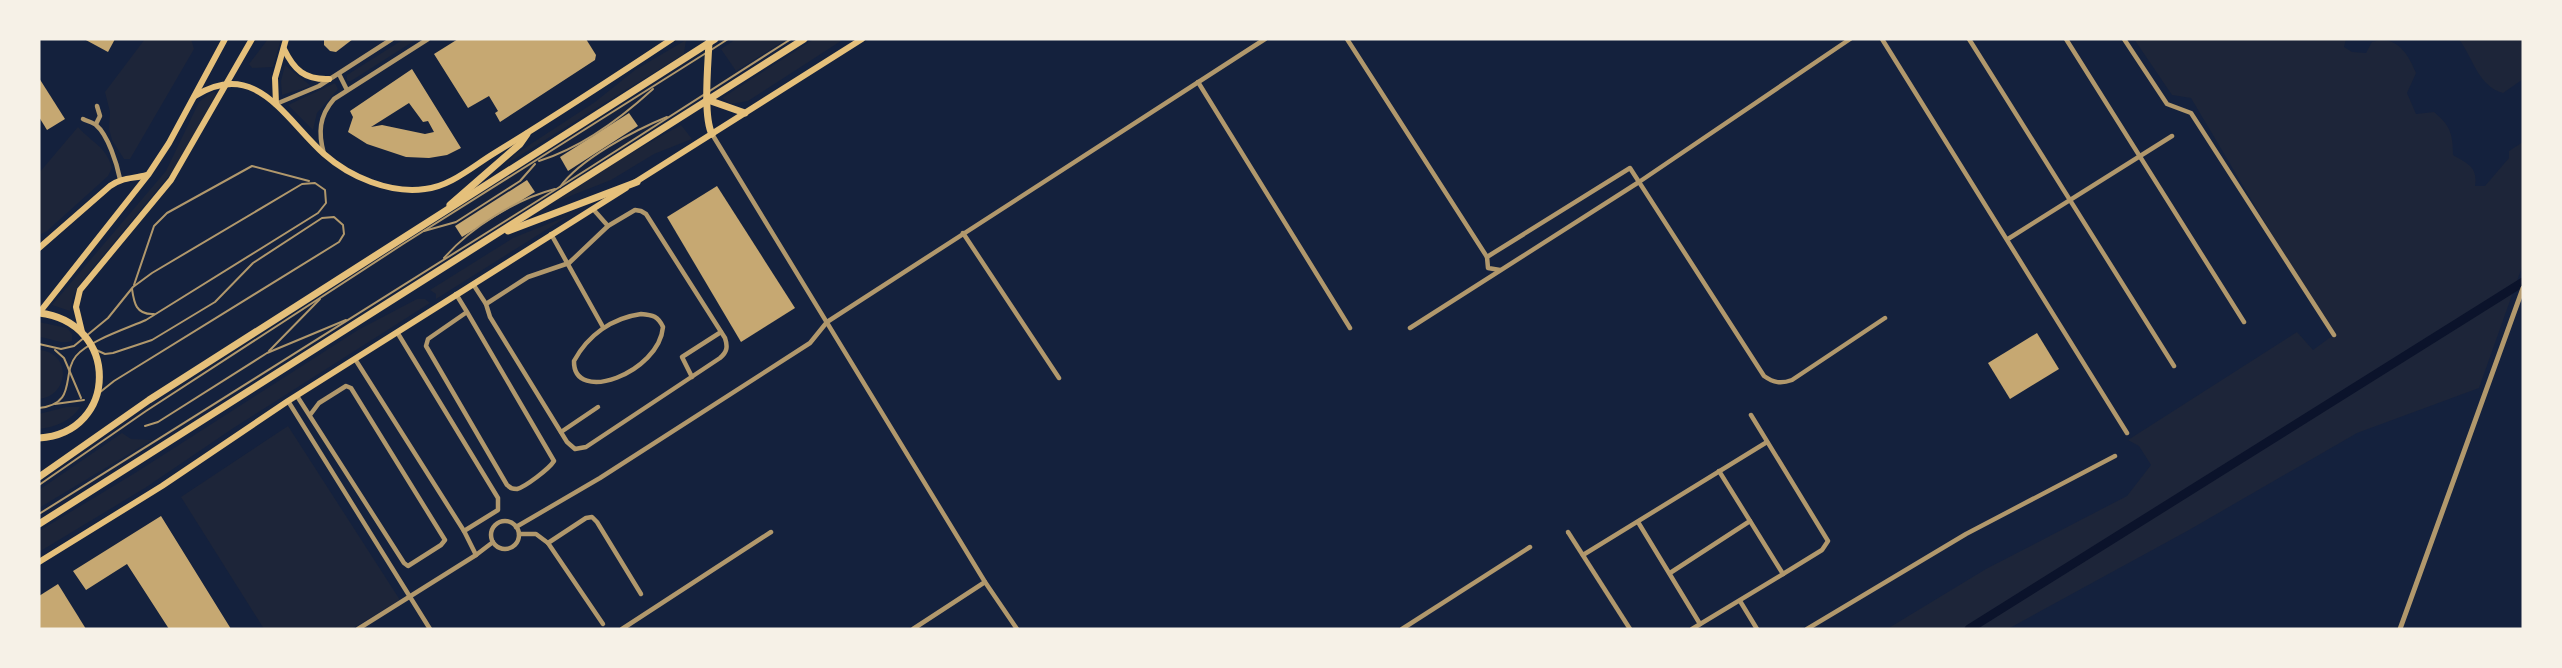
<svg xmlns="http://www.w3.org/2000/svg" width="2562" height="668" viewBox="0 0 2562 668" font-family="Mulish,sans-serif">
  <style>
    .green { fill: #1d2539 }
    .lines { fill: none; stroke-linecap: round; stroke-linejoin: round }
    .canal { stroke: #0b132b; stroke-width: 9 }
    .building { fill: #c6a872; fill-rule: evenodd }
    .service { stroke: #b1986c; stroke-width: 2 }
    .minor { stroke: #b1986c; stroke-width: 4.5 }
    .tertiary { stroke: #b1986c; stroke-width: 5 }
    .secondary { stroke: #e5c07b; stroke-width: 6 }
    .trunk { stroke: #e5c07b; stroke-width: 7 }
  </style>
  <rect width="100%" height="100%" fill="#14213d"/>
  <g class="green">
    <path d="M145,39H191L194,49L130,159H124L112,140L109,129L110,112L105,92Z"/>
    <path d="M268,39H281L273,67L252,68L249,64Z"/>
    <path d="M404,39H417L351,81H347V75Z"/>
    <path d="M736,39H787L736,71L721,49Z"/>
    <path d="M814,39H844L748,101L731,104L722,98Z"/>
    <path d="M2134,39H2346L2344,47L2352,52L2366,53L2372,42C2396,34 2408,53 2416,73L2407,93L2416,114L2434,112C2450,125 2453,134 2453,155C2468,164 2478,167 2475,186H2485L2509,158V151L2523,142V264L2479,388L2357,433L2189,530L2008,629H1887L1986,569L2127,496L2151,465L2139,446L2128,440L2297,332L2313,350L2332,336L2191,98L2172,95Z"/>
    <path d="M2459,39H2523V79L2503,93C2478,86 2473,58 2459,39Z"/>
    <path d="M686,40L684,54L503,166L517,153L595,102L635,70Z"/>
    <path d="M285,65L311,86L282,95L281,81Z"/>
    <path d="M335,83L338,89L317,113L313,130L288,105Z"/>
    <path d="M212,92H215L216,95L176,167L82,281L73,297L70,311L52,305L166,171L199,102Z"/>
    <path d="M681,125L692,139L654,154L611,180L555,202L622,158Z"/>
    <path d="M78,127C92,143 106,146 112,168L108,176L47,231L39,235V173Z"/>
    <path d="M570,215L436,299V294L430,290L513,238Z"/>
    <path d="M417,299H425L430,303L235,427L145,488L39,552V531L135,473L358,330Z"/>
    <path d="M39,322L67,328L72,334V341C60,345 52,338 39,337Z"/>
    <path d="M39,350C54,351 63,361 63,375C61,389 53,397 39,399Z"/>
    <path d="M66,407H80C71,421 56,427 39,429V414Z"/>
    <path d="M288,426L400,600L352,629H264L181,497Z"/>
    <path d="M122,433L131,439L152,440L39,508V490Z"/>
  </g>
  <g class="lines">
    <path class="canal" d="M1969,629L2523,282"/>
  </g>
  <g class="building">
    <path d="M84,39H115L108,52Z"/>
    <path d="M324,39H353L336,52L330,51L324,45Z"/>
    <path d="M458,39H586L596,55L595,60L500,122L495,113L498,111L489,96L468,108L434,54Z"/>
    <path d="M412,69L461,148L447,155L429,158L406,157L367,144L348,132L353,117L350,111ZM409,103L423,122L428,121L434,132L425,134L382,125L371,127Z"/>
    <path d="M39,78L65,119L47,130L39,117Z"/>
    <path d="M629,113L638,126L568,171L560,157Z"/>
    <path d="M527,180L535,192L462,237L455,226Z"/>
    <path d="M717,186L795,308L741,342L667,217Z"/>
    <path d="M2037,333L2059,369L2010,399L1988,363Z"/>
    <path d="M161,516L231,629H169L127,564L86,590L73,571Z"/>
    <path d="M58,584L86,629H39V596Z"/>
  </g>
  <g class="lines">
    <g class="service">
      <path d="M711,50L728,39"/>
      <path d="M539,161C581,148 620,119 653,89"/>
      <path d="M560,187C580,159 635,130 667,117"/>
      <path d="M424,231L456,222L520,181L535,164"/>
      <path d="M444,258C470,228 516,199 555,189"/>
      <path d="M134,285L154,226L167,213L252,166L309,181"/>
      <path d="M132,289C134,303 136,315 154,314"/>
      <path d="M39,344L61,349L74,346L108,318L133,287L152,273L302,184L315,183L325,190L326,203L318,213L146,320C128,328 88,341 76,356C61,374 78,404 39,408"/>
      <path d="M94,349L105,354L113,353L152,340L215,302L253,263L322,218L334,217L343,225L344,234L339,242L114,381L99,393"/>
      <path d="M55,350L64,358L81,398"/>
      <path d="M269,351L320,299"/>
      <path d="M55,404L84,400"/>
      <path d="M145,426L158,422L267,353L346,320"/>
      <path d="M39,485L146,411L403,244L706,53"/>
      <path d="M39,514L558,188L791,39"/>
    </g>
    <g class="minor">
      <path d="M1347,39L1487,257"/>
      <path d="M1882,39L2127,433"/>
      <path d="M1969,39L2174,366"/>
      <path d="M2066,39L2244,322"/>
      <path d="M2124,39L2167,104L2191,113L2334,335"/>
      <path d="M339,74L347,90"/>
      <path d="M1198,82L1350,328"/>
      <path d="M276,104L319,86L392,39"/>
      <path d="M83,119C87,121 94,123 96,125C108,135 117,164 120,179"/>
      <path d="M96,124L100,116L97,106"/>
      <path d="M712,134L985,582L1017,629"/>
      <path d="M324,154C318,133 319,116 334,99L428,39"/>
      <path d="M593,209L608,226"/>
      <path d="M635,210L641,211L646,214L725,338C728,347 727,352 720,358L586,447L575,449L567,442L490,317L486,304L528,277L569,263L608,226Z"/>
      <path d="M963,233L1059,378"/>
      <path d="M551,234L603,327"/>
      <path d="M2008,239L2172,136"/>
      <path d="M1500,270L1488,268L1487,257L1630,168L1764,376C1774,383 1781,384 1792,380L1885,318"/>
      <path d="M473,284L486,304"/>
      <path d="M456,294L467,312L554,461C549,469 525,487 517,489C511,489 511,488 507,485L426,346L428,339L467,312"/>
      <path d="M641,314C653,315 658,316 663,327C659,373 573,405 574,361C588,335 612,318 641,314Z"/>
      <path d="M1410,328L1639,182L1850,39"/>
      <path d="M397,332L498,498V510L464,531"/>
      <path d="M355,359L464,531L476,555"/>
      <path d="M692,377L682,357L721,332"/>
      <path d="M297,396L404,563L408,566L441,545L445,540L351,388L346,386L319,403L310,415"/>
      <path d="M288,401L430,629"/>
      <path d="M1751,415L1828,541L1822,550L1783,574"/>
      <path d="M561,432L598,407"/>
      <circle cx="505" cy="535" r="14"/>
      <path d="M1638,522L1700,624"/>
      <path d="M516,527L600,478L810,343L827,322L1265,39"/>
      <path d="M1568,532L1630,629"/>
      <path d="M519,534H536L548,543L603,624"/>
      <path d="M548,543L586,518L592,517L597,522L641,594"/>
      <path d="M1583,555L1767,442"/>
      <path d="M1670,573L1750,521"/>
      <path d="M1740,601L1757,629"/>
      <path d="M358,629L476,555L493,542"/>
      <path d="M622,629L771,532"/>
      <path d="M913,629L985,582"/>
      <path d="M1402,629L1530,547"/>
      <path d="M1692,629L1783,574L1719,471"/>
      <path d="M1807,629L1966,534L2115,456"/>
    </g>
    <path class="tertiary" d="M2400,629L2523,288"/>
    <g class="secondary">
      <path d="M284,49C294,70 305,80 329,79"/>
      <path d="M195,96C256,58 285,119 324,154C350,177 390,194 425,189C449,187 472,167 493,154C554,117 613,78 672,39"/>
      <path d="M276,104L275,78L286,39"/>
      <path d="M634,183L862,39"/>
      <path d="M39,248L110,186C122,177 133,179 147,175"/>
      <path d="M39,313L148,175L169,143L225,39"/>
      <path d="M82,332L76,307L80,290L171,180L252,39"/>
      <path d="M39,562L162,486L288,401L626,188"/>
    </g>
    <g class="trunk">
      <path d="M709,42C708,64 703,117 712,134"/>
      <path d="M708,100L745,113"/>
      <path d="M450,205L520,144L527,134"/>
      <path d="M508,231L637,182"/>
      <path d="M39,313C120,322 119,433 39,438"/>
      <path d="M39,477L149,400L715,39"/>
      <path d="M39,524L804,39"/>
    </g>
  </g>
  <rect width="2562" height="668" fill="none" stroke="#f6f1e7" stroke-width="81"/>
</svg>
